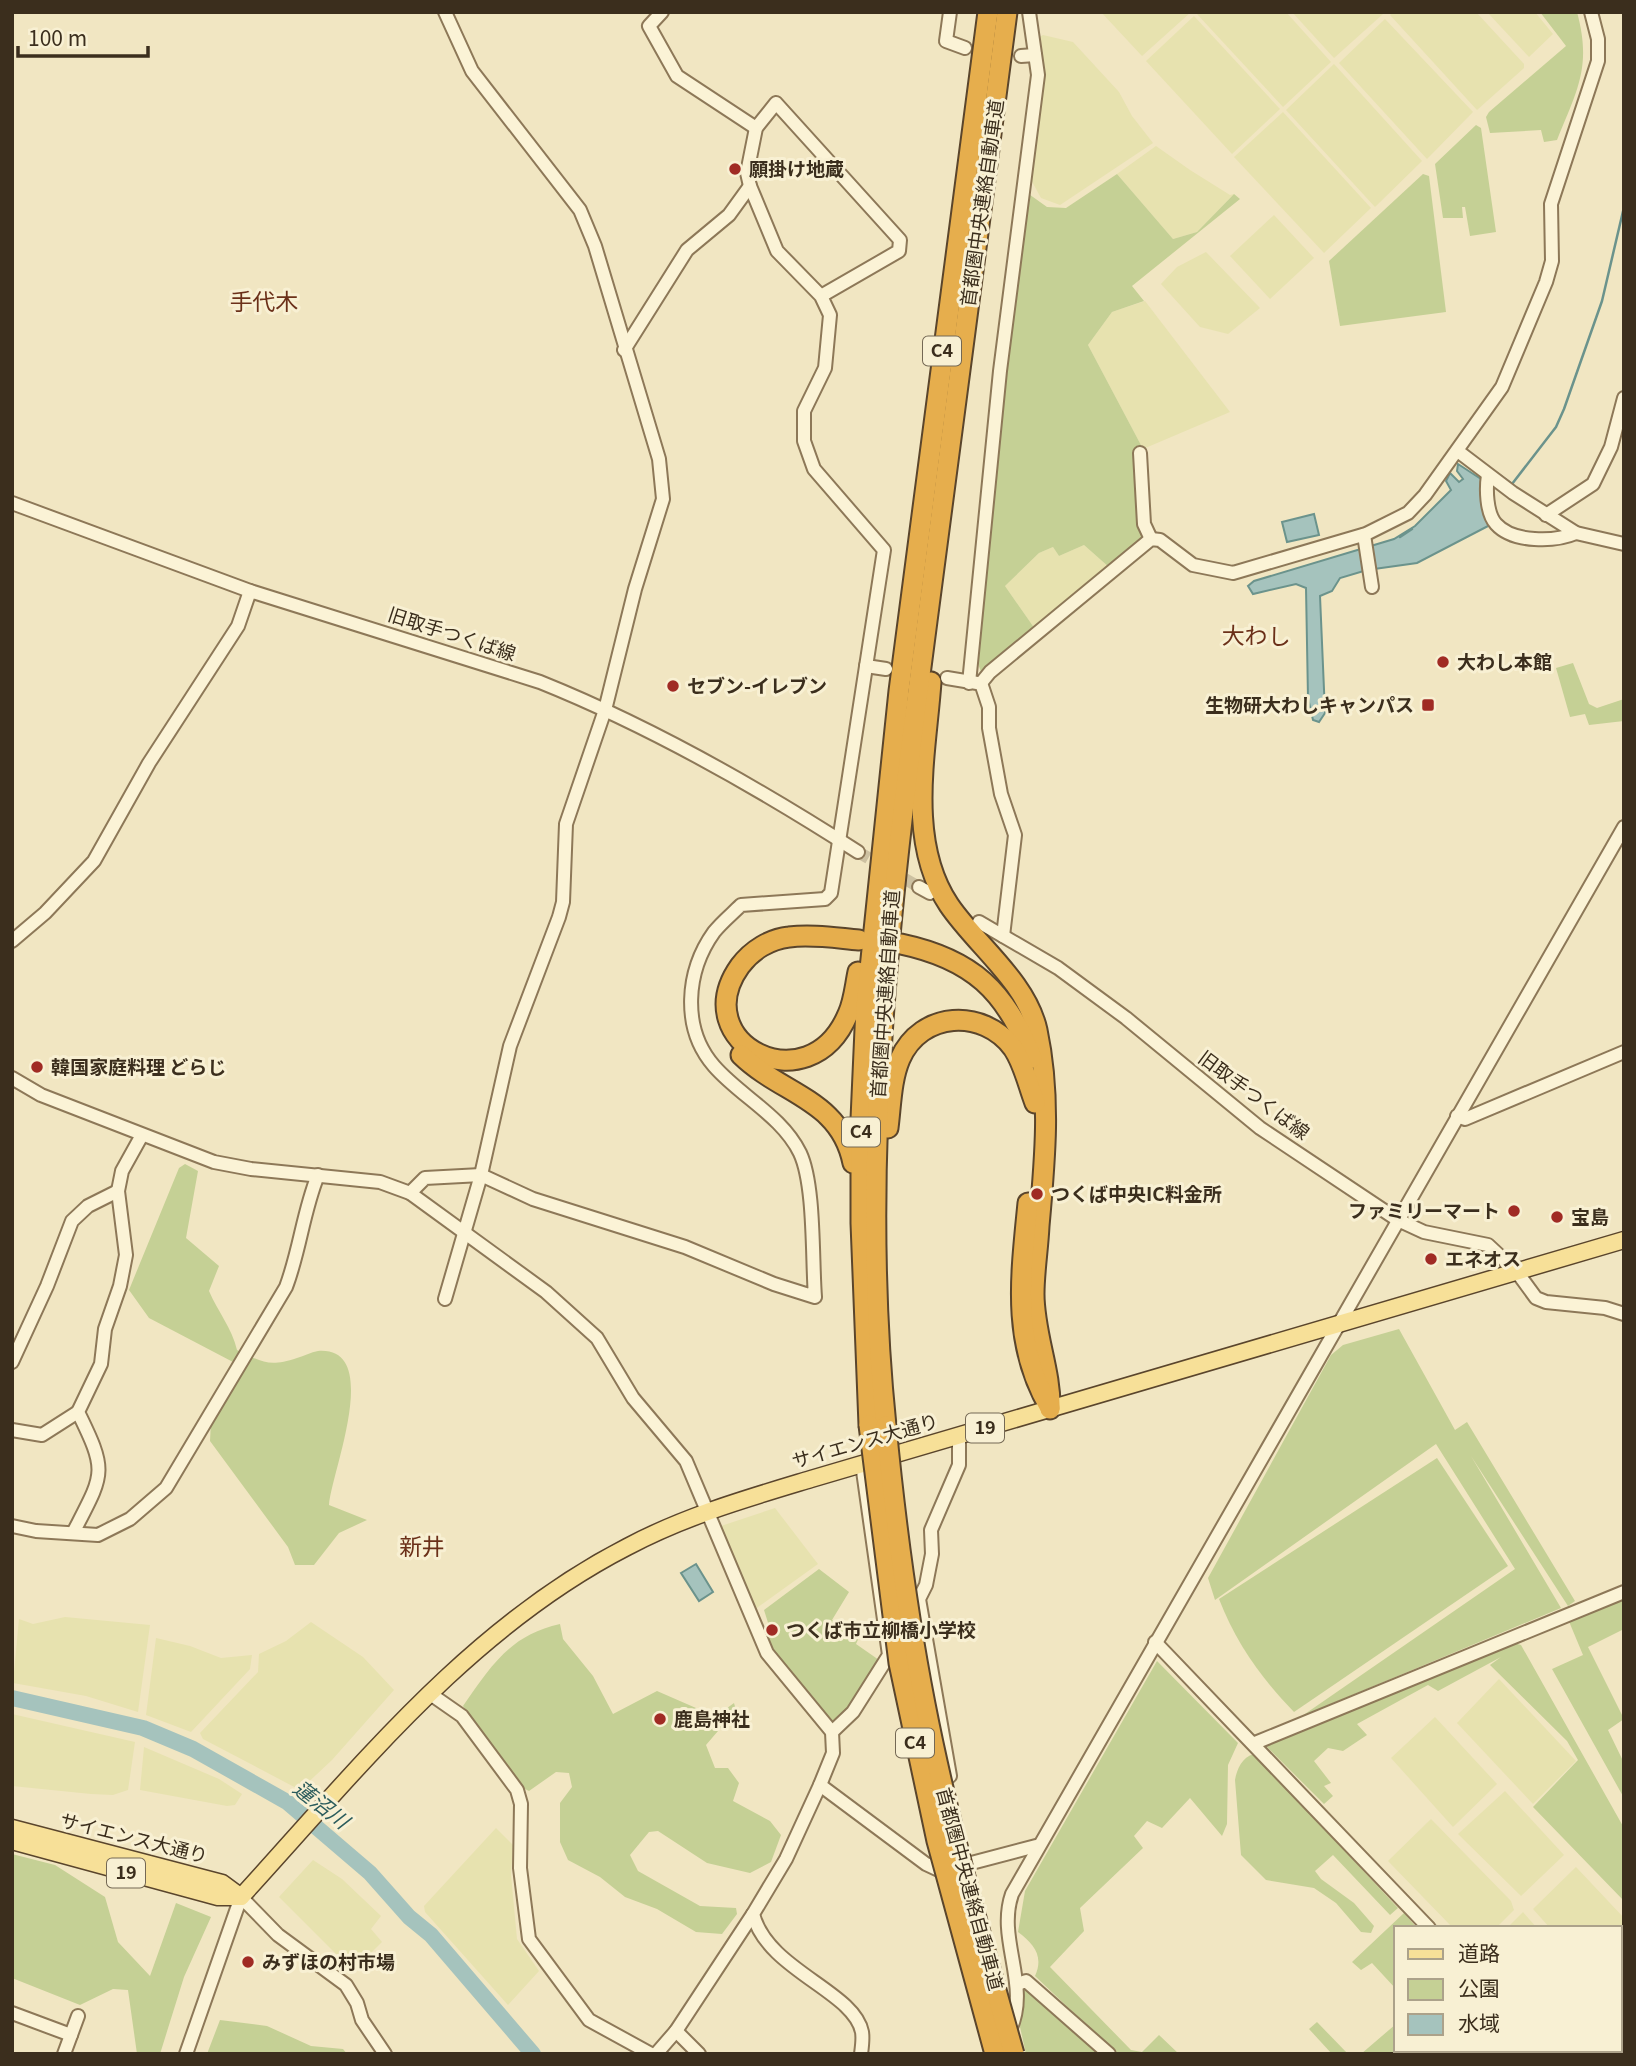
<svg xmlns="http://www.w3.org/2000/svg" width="1636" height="2066" viewBox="0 0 1636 2066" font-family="Georgia,'Noto Sans JP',serif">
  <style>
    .farmland { fill: #e7e2af }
    .green { fill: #c5d095 }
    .water { fill: #a5c3bd; stroke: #6b938c; stroke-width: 2 }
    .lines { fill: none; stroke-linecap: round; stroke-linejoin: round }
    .stream { stroke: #6b938c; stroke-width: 2.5 }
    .river { stroke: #a5c3bd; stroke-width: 16 }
    .minor-tunnel { stroke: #cdc1a1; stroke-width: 12; stroke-dasharray: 12 6; stroke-linecap: butt }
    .minor-casing { stroke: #8d7858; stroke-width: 16 }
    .major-casing { stroke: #5a452c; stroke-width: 19 }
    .highway-casing { stroke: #5a452c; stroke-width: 23 }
    .minor { stroke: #fbf3d6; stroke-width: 12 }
    .major { stroke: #f7e098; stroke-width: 16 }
    .highway { stroke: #e6ae4d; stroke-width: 19 }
    .highway-bridge-casing { stroke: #5a452c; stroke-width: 23; stroke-linecap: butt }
    .highway-bridge { stroke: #e6ae4d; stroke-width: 19 }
    .poi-dot { fill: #a02b24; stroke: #f8f0d3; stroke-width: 2.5 }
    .labels { text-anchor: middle; stroke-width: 6; stroke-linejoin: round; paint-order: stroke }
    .shield { fill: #f8f0d3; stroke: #746854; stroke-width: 2 }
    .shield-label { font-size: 18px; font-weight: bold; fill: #3b2e1d }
    .poi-label { font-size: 19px; font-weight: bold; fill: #3b2e1d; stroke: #f8f0d3; text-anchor: start }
    .street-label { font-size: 19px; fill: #3b2e1d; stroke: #f8f0d3 }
    .water-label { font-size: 21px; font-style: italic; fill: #2b5c5c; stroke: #f8f0d3 }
    .quarter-label { font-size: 23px; fill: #6b3019; stroke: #f8f0d3 }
  </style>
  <rect width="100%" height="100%" fill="#f1e6c2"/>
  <g class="farmland">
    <path d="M1101,12H1191L1142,56Z"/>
    <path d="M1286,12L1331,62L1283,107L1196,13Z"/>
    <path d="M1292,12H1382L1383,14L1334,58Z"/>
    <path d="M1393,12H1476L1524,64V68L1477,110L1390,15Z"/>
    <path d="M1487,12H1535L1553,34L1529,57Z"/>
    <path d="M1194,16L1280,109L1232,154L1146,61Z"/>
    <path d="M1385,19L1473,112L1427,159L1339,63Z"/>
    <path d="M1043,35L1073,42L1119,92L1132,116L1153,143L1060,205L1041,198L1029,176L1036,39Z"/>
    <path d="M1334,64L1422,161L1375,207L1286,110Z"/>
    <path d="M1283,112L1371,208L1324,253L1234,157Z"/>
    <path d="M1156,146L1190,170L1230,195L1234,194L1197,232L1173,239L1117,174Z"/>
    <path d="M1274,215L1314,258L1270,299L1230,256Z"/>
    <path d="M1206,252L1260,308L1228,334L1200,327L1161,284L1177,267Z"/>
    <path d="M1145,301L1230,412L1143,449L1088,345L1112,312Z"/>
    <path d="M1084,545L1110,568L1035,629L1005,586L1039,553L1053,547L1059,556Z"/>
    <path d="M775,1508L818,1564L754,1610L721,1526Z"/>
    <path d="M65,1617L150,1625L138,1712L86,1696L13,1683L19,1619L33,1624Z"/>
    <path d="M311,1622L363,1657L394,1690L332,1760L300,1790L203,1739L200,1733L258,1672L259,1654L286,1641Z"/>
    <path d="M156,1638L190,1646L221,1658L252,1655L250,1669L191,1732L146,1715Z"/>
    <path d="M1499,1679L1576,1761L1533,1804L1457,1723Z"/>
    <path d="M12,1714L135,1742L128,1790L113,1795L91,1794L12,1786Z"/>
    <path d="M1435,1717L1497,1784L1453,1827L1391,1758Z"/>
    <path d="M144,1747L219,1779L242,1794L235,1805L227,1806L140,1790Z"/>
    <path d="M1505,1791L1564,1855L1521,1896L1458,1834Z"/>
    <path d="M1431,1819L1511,1901L1514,1910L1496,1928H1453L1388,1861Z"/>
    <path d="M496,1828L513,1845L511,1875L517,1939L539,1971L508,2005L425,1912L424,1906Z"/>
    <path d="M313,1860L342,1879L381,1916L371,1929L382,1942L353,1971L279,1897Z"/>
    <path d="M1576,1867L1624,1918V2005L1620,2002V1928H1550L1533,1909Z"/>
    <path d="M1523,1912L1537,1928H1507Z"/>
    <path d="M1620,2016L1624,2019V2054H1573L1570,2050H1620Z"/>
  </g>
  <g class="green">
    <path d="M1540,12H1577C1592,67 1577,90 1557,140L1544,142L1541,130L1490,133L1486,117L1489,112L1566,46Z"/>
    <path d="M1476,125L1481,128L1496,232L1470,236L1465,207H1462L1463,218H1443L1435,164Z"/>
    <path d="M1117,174L1173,239L1197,232L1234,194L1240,199L1132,286L1144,301L1112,312L1088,345L1142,447L1137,449L1142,541L1110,568L1084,545L1059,556L1053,547L1039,553L1005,586L1035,629L981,672L976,658L1026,192L1047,207L1066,208Z"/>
    <path d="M1423,174L1429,176L1446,312L1340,326L1329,261Z"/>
    <path d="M1573,663L1589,704L1597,708L1624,699V721L1589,725L1585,714L1570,717L1556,668Z"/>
    <path d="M185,1164L198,1171L186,1238L219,1266L209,1291C218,1312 232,1328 237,1350C264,1363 269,1367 297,1358C304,1356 311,1352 318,1351C384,1346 331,1473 329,1505L367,1520L339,1533L314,1565H295L288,1547L210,1441L211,1421L233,1362L149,1318L129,1290L179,1168Z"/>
    <path d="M1399,1329L1455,1430L1467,1422L1575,1601L1568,1606L1471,1456L1561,1608L1302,1716L1515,1569L1436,1444L1215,1600L1208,1578L1331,1355L1343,1345Z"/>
    <path d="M1437,1458L1508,1566L1294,1712C1261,1678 1236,1643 1219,1599Z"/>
    <path d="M819,1569L849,1592L832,1620L861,1633L856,1644L879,1660L853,1705L834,1723L788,1670L762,1633L770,1629L764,1610Z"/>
    <path d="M1624,1598V1629L1588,1647L1624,1719L1608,1730L1624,1763V1798L1552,1669L1583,1655L1568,1619Z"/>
    <path d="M560,1624L563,1639L593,1676L613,1714L657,1691L696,1708L708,1722L734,1703L736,1710L706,1745L715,1768H728L739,1783L733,1801L770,1821L781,1835L771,1862L750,1873L707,1863L658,1831L649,1832L630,1855L638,1871L700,1906L736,1908L737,1914L722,1934L696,1932L657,1909L625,1897L600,1877L568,1860L560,1842V1803L572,1787L569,1773L556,1772L529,1791L525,1789L463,1706C491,1666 510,1635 560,1624Z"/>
    <path d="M1514,1643L1521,1645L1624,1828V1901L1533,1807L1578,1760L1567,1741L1490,1665L1501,1657L1438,1691L1428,1685L1357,1724L1367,1735L1343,1751L1328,1748L1314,1761L1331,1783L1324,1786L1333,1796L1324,1804L1266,1746Z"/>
    <path d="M1157,1661L1238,1743L1228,1765L1227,1824L1222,1836L1190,1798L1162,1828L1147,1821L1134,1836L1143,1848L1080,1908L1084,1931L1050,1967L1131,2050L1142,2052L1159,2035L1179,2054H1117L1035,1976C1044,1956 1034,1944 1018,1932L1025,1891Z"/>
    <path d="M1254,1754L1398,1908L1390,1915L1333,1855L1315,1871L1321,1879L1354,1903L1374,1926L1371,1933L1361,1932L1336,1903L1314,1888L1266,1880L1241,1855L1235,1780C1237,1769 1242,1757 1254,1754Z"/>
    <path d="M12,1854L55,1865L105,1897L118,1942L150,1976L176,1903L211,1917L184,1977L160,2054H137L128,1990L113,1989L80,2005L12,1978Z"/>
    <path d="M1404,1913L1417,1928H1396V1989L1372,1963L1361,1970L1352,1962Z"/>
    <path d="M1024,1988L1098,2054H1026L1020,2027Z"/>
    <path d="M220,2020L267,2026L311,2046L343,2049L347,2054H207Z"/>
    <path d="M1317,2022L1348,2054H1332L1309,2029Z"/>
    <path d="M1396,2024V2050H1400L1396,2054H1361Z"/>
    <path d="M1405,2050H1528L1531,2054H1408Z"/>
  </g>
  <g class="water">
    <path d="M1458,464L1481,479L1486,518L1490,525L1417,563L1367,570L1340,578L1332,591L1320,596L1325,713L1319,722L1313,720L1308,698L1306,588L1296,584L1253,594L1248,586L1254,581L1394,539L1415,526L1451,490L1446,481L1450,473L1459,482L1463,479L1457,471Z"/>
    <path d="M1314,514L1319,535L1287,542L1282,522Z"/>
    <path d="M696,1564L713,1592L699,1601L681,1573Z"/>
  </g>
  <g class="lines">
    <g class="stream">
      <path d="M1494,471L1512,484L1556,427L1564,409L1602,301L1624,207"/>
      <path d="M1400,537L1412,529"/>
    </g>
    <path class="river" d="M12,1698L143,1728L193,1749L287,1802L370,1873L409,1917L431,1935L533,2054"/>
    <path class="minor-tunnel" d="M858,852L919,887"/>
    <defs>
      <g id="minor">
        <path d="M445,12L472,71L580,210L595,246L659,459L663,499L635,589L605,710L566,824L563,902L559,917L510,1046L481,1175L445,1299"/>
        <path d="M662,12L649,26L677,76L756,128"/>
        <path d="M950,12L946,41L965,48"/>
        <path d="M1021,56L1035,55"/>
        <path d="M624,350L687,250L729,215L750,186"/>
        <path d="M1459,452L1513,493L1576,533L1624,544"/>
        <path d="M1140,453L1144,524L1151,539"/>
        <path d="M1488,475C1486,488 1486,513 1496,524C1513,543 1555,542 1576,533"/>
        <path d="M12,503L250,591L540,682C652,727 757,787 858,852"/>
        <path d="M1546,515L1593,484L1611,447L1624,398"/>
        <path d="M1364,535L1372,587"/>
        <path d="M866,666L886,669"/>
        <path d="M947,678L977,683"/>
        <path d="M969,683L1000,371L1038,75L1029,12"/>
        <path d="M981,683L990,672L1151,539L1160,540L1193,565L1233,573L1366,534L1408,513L1425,495L1502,387L1546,282L1552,261L1551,204L1598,61V39L1591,12"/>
        <path d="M981,683L989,707V728L1001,794L1015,835L1003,936"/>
        <path d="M919,887L930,893"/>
        <path d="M979,922L1058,968L1126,1018L1260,1128L1398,1220L1424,1232L1488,1245L1517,1272L1536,1298L1546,1302L1605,1308L1624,1314"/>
        <path d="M12,941L45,913L94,861L149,763L238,626L250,591"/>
        <path d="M12,1078L41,1095L214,1162L251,1169L380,1182L410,1193L546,1292L597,1338L633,1398L686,1461L767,1653L832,1732L833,1753L820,1785L786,1859L753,1914C767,1970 854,1991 862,2032C863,2038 862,2047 861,2054"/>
        <path d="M1457,1116L1465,1119L1624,1052"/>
        <path d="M410,1193L425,1178L481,1175L533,1199L685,1247L774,1284L815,1297C812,1259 815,1185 800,1153C782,1116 740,1096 714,1066C681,1028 686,971 714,932C722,922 732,914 741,905L825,899L831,893L884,550L814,469L804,441V411L825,368L830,315L821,296L777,251L750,186L747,173L756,128L776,103L900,240L899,251L821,296"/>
        <path d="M12,1362L47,1286L72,1221L88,1206L118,1191"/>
        <path d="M12,1430L42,1435L78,1412"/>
        <path d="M12,1526L36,1531L98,1535L130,1519L166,1488L286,1287C300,1250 303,1212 318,1175"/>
        <path d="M73,1533C104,1473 108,1473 78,1412L101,1364L105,1329L120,1286L126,1255L118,1191L122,1171L142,1135"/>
        <path d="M1155,1642L1429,1928"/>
        <path d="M429,1693L462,1716L517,1790L521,1804L520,1868L529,1939L589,2020L651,2054"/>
        <path d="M832,1732L853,1712L889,1655L862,1464"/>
        <path d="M1255,1743L1624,1592"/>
        <path d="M950,1776L919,1599L926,1585L932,1554L931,1530L959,1465V1435"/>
        <path d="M820,1785L926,1864L941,1871L1036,1846"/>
        <path d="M1018,1984L1026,1981L1109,2054"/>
        <path d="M12,2013L71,2035"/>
        <path d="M676,2031L699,2054"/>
        <path d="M1009,2032C1032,1986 996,1940 1012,1894L1624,827"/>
        <path d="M1545,2050L1549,2054"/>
        <path d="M64,2054L78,2016"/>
        <path d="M186,2054L241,1897L278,1935L346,1985L357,2003L362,2020L385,2054"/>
        <path d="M656,2054L676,2031L753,1914"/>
      </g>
      <g id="major">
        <path d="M12,1828L222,1883L241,1897"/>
        <path d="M12,1841L218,1897H241C358,1769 469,1628 627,1547C685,1516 748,1498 811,1479L1624,1240"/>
      </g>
      <g id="highway">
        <path d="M931,682C926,753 906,841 949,905C976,945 1026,981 1037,1030C1051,1096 1045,1160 1039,1226C1038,1248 1034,1272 1034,1294C1034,1334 1051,1370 1050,1409"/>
        <path d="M901,944C972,959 1006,991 1032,1058"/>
        <path d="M858,972C855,986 854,1001 848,1014C809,1107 685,1043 740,966C752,950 770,939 789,937C812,934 836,938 859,940"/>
        <path d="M741,1055C782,1095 840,1099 853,1163"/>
        <path d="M888,1128C891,1105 891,1080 900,1059C921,1011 983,1008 1013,1048C1024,1064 1028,1085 1035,1103"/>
        <path d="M1028,1203C1021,1275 1011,1343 1050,1408"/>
        <path d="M869,1425L861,1223V1119L866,1007L899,691L988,12"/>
        <path d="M886,1426C858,1156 892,888 927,621C954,418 981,215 1007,12"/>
      </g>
    </defs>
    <use href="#minor" class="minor-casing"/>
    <use href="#major" class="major-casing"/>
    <use href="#highway" class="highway-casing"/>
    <use href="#minor" class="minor"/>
    <use href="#major" class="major"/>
    <use href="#highway" class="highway"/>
    <defs>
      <g id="highway-bridge">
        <path d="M869,1425L899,1663L937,1841L995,2054"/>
        <path d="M886,1426C895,1519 907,1612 925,1704C948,1822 981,1938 1014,2054"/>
      </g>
    </defs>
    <use href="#highway-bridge" class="highway-bridge-casing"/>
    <use href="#highway-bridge" class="highway-bridge"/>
  </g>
  <g class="poi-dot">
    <circle cx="735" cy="169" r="7"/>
    <circle cx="1443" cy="662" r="7"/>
    <circle cx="673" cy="686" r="7"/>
    <rect x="1421" y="698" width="14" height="14" rx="3.5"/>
    <circle cx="37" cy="1067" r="7"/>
    <circle cx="1037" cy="1194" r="7"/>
    <circle cx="1514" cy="1211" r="7"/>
    <circle cx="1557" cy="1217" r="7"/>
    <circle cx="1431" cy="1259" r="7"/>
    <circle cx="772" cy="1630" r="7"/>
    <circle cx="660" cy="1719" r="7"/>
    <circle cx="248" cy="1962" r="7"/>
  </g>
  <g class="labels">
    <g class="shield">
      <rect x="923" y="336.5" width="38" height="29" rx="5"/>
      <rect x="842" y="1117.5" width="38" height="29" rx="5"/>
      <rect x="966" y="1413.5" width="38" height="29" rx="5"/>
      <rect x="896" y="1728.5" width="38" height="29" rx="5"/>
      <rect x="107" y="1858.5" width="38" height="29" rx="5"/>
    </g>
    <g class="shield-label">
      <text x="942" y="357">C4</text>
      <text x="861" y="1138">C4</text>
      <text x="985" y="1434">19</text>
      <text x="915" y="1749">C4</text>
      <text x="126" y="1879">19</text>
    </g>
    <g class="poi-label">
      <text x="749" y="176">願掛け地蔵</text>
      <text x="1457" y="669">大わし本館</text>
      <text x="687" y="693">セブン-イレブン</text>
      <text x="1414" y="712" text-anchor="end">生物研大わしキャンパス</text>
      <text x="51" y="1074">韓国家庭料理 どらじ</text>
      <text x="1051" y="1201">つくば中央IC料金所</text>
      <text x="1500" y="1218" text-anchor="end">ファミリーマート</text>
      <text x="1571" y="1224">宝島</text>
      <text x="1445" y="1266">エネオス</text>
      <text x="786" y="1637">つくば市立柳橋小学校</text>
      <text x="674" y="1726">鹿島神社</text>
      <text x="262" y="1969">みずほの村市場</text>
    </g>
    <g class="street-label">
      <text transform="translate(982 203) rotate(-82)" y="7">首都圏中央連絡自動車道</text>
      <text transform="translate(452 634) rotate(18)" y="7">旧取手つくば線</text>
      <text transform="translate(885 994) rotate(-86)" y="7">首都圏中央連絡自動車道</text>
      <text transform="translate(1254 1095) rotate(37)" y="7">旧取手つくば線</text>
      <text transform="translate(865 1441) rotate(-16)" y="7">サイエンス大通り</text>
      <text transform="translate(134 1838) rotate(14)" y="7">サイエンス大通り</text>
      <text transform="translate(970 1889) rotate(75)" y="7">首都圏中央連絡自動車道</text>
    </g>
    <g class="water-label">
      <text transform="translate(321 1805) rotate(38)" y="7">蓮沼川</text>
    </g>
    <g class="quarter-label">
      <text x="264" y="310">手代木</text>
      <text x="1256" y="644">大わし</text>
      <text x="422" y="1555">新井</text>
    </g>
  </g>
  <rect width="1636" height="2066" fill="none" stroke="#3b2e1d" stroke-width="28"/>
  <rect x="1394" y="1926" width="228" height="126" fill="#f8f0d3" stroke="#aca28a" stroke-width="2"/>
  <rect x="1408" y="1949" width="35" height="10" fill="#f7e098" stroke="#aca28a" stroke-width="2"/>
  <text x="1458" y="1961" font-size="21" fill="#3b2e1d">道路</text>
  <rect x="1408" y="1979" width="35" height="21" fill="#c5d095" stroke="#aca28a" stroke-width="2"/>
  <text x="1458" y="1996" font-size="21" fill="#3b2e1d">公園</text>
  <rect x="1408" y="2014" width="35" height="21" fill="#a5c3bd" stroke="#aca28a" stroke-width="2"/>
  <text x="1458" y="2031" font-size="21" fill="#3b2e1d">水域</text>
  <path d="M18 46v10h130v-10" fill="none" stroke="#3b2e1d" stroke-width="3.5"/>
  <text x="28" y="46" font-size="21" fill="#3b2e1d" stroke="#f8f0d3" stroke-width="5" paint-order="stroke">100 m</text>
</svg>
